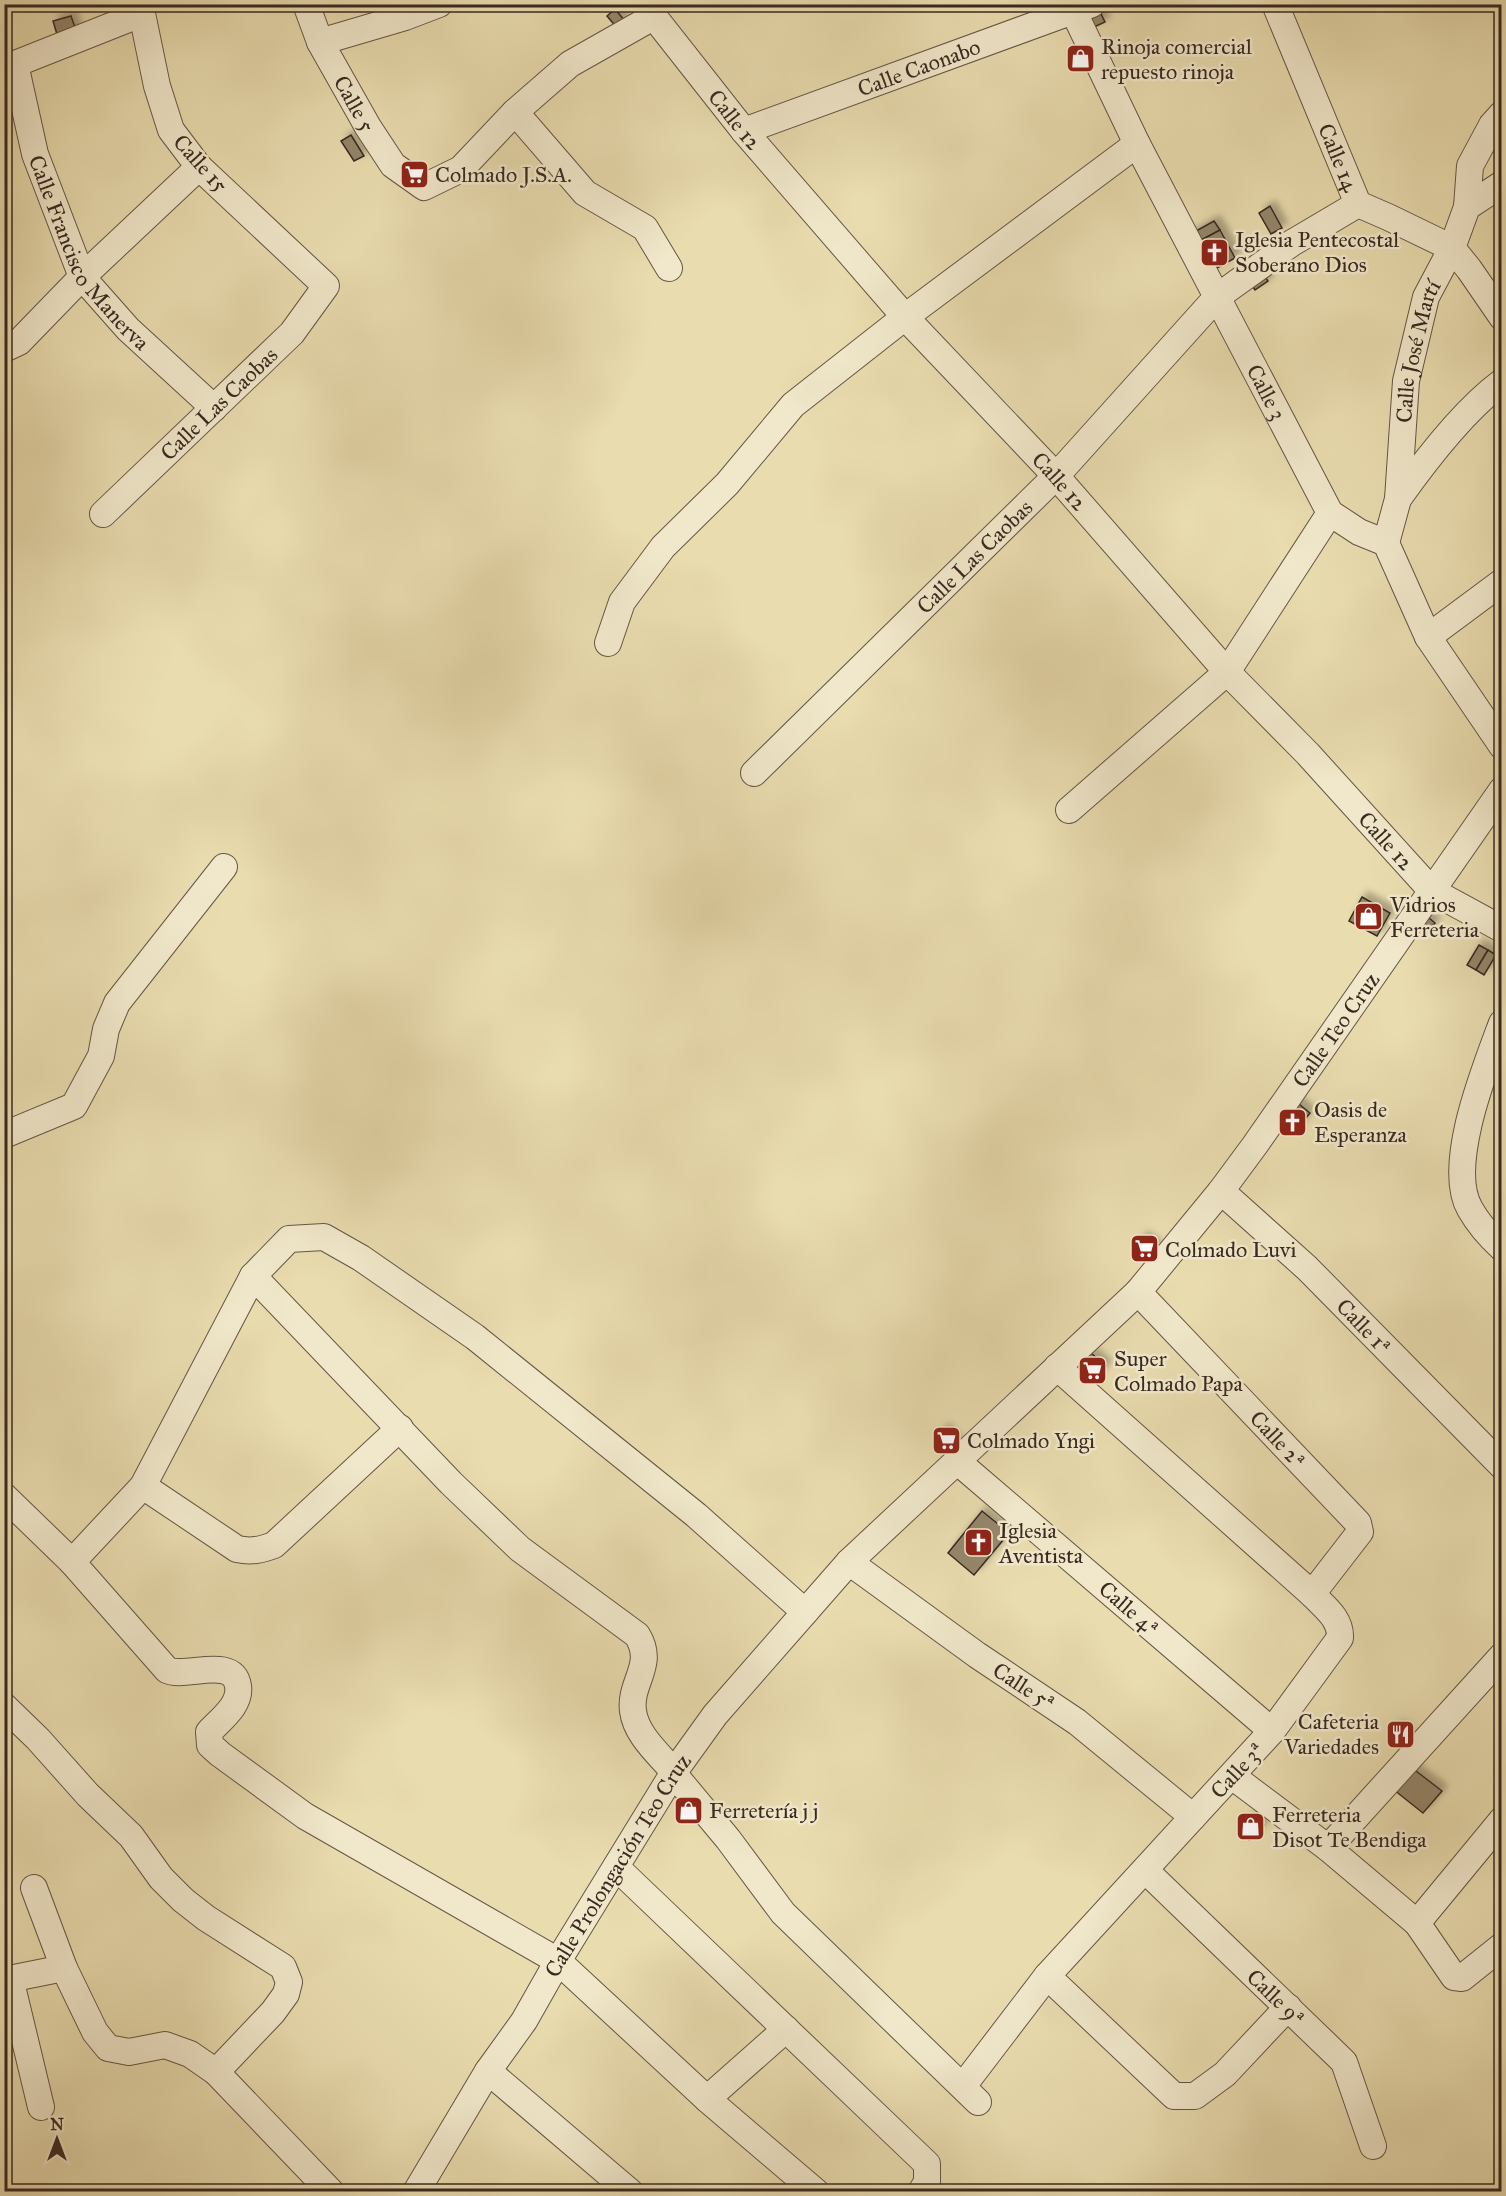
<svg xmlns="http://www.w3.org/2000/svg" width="1506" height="2196" viewBox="0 0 1506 2196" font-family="'IM FELL Great Primer',serif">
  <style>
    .building { fill: #95866b; stroke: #392921; stroke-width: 1.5; filter: url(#shadow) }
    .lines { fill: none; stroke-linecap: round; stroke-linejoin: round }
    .minor-casing { stroke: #655644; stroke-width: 28 }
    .minor { stroke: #f1e8cb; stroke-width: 26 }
    .labels { text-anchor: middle; stroke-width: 5; stroke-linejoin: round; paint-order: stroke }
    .poi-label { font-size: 22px; fill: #392921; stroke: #f1e8cb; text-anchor: start }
    .street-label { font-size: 22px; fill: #392921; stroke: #f1e8cb }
  </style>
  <defs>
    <filter id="shadow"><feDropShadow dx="5.5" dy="-5.5" stdDeviation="3" flood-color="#0004"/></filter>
  </defs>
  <rect width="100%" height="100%" fill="#e9dcaf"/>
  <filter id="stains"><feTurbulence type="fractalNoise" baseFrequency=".00333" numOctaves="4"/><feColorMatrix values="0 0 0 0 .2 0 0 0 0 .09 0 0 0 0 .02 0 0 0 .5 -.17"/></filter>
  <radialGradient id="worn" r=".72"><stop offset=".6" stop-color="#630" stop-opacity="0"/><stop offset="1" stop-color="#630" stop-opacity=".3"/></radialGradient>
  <g class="building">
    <path d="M1097,6L1105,22L1090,29L1082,13Z"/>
    <path d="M615,9L625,21L617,28L607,16Z"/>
    <path d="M71,16L78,36L59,41L53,21Z"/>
    <path d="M351,135L364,156L354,161L341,141Z"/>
    <path d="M1270,206L1282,228L1271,234L1259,213Z"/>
    <path d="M1214,221L1220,230L1192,245L1187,236Z"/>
    <path d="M1220,230L1235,258L1208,273L1192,245Z"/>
    <path d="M1259,268L1268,281L1255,290L1246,277Z"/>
    <path d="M1362,897L1390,913L1377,936L1349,921Z"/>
    <path d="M1422,912L1435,923L1426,933L1413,923Z"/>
    <path d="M1479,945L1488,950L1476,970L1467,965Z"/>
    <path d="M1488,950L1496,955L1484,975L1476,970Z"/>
    <path d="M1288,1095L1310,1113L1295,1131L1273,1113Z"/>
    <path d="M1142,1237L1156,1246L1146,1260L1133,1252Z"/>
    <path d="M1091,1353L1106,1366L1091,1382L1084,1376L1083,1361Z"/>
    <path d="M944,1429L957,1443L948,1451L935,1437Z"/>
    <path d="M982,1511L1009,1533L974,1575L948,1553Z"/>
    <path d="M1398,1726L1407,1733L1401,1741L1392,1734Z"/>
    <path d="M1407,1764L1442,1791L1423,1813L1389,1786Z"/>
    <path d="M1253,1815L1264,1825L1249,1840L1238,1830Z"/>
  </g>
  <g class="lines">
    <defs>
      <g id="minor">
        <path id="s1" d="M306,4L320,42L368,127L393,165L424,187L461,169L515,112L570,64L653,17"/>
        <path id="s2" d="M644,4L744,131L905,317L1056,476L1227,672L1308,754L1432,891L1502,929"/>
        <path id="s3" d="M1070,4L1137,144L1330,513L1359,532L1386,543L1428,637L1502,746"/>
        <path id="s4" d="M1275,4L1358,204L1388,217L1452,248L1469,269L1502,317"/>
        <path d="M320,42L405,17L439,4"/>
        <path id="s5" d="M15,64L35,154L82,277L128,329L214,408"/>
        <path d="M4,65L15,64L141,14"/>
        <path d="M515,112L585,193L645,228L669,268"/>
        <path id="s6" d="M744,131L1092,4"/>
        <path d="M1467,207L1470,166L1492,125L1502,114"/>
        <path d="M4,349L19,342L82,277L199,167"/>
        <path d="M1398,499C1425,461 1464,410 1502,382"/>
        <path id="s7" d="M103,514L292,333L326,286L199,167L171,130L157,86L140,4"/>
        <path id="s8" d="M1386,543L1398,499L1406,381L1426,297L1452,248L1467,207L1502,184"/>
        <path d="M1428,637L1502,582"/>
        <path d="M608,643L622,602L663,547L727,484L793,405L905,317L1137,144"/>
        <path id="s9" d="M754,773L1056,476L1217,297L1292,243L1358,204"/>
        <path d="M1069,810L1227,672L1330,513"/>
        <path d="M1502,1023C1486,1066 1445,1166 1470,1209C1478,1223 1490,1237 1502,1248"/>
        <path d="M4,1135L74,1106L101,1056L106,1029L117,1003L224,867"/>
        <path d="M1221,1191L1307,1268L1502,1466"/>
        <path d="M253,1276L451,1483L520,1549L637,1635C656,1665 629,1682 633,1711C636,1735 659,1754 674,1772"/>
        <path d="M1138,1292L1358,1523L1360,1532L1312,1594"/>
        <path d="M958,1462L1272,1731"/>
        <path d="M143,1486L237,1549C251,1552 261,1550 274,1545L400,1428"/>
        <path d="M4,1496L72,1562L143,1486L253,1276L289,1239L324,1237L361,1258L475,1337L696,1515L805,1612"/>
        <path d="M72,1562L167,1670C185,1679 233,1655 238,1686C241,1705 221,1719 209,1732L210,1745L220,1754L305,1816L558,1961L707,2099L816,2192"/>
        <path d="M849,1562L977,1655L1077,1722L1193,1817"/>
        <path d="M4,1706L38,1739L88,1795L131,1836L161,1878L183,1900L206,1918L283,1967L289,1982L286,1994L273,2012L216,2072"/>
        <path d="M673,1773L728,1839L783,1913L978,2102"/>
        <path d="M1232,1776L1328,1848L1417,1923L1454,1977L1462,1978L1502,1946"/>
        <path d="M1328,1848L1502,1656"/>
        <path d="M616,1867L927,2164V2182L921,2192"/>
        <path d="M1145,1870L1344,2062L1373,2146"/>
        <path d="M34,1888L64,1968"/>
        <path d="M1417,1923L1502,1820"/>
        <path d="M1047,1976L1174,2096H1195L1225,2074L1288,2007"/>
        <path d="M10,1978L41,2107"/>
        <path d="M4,1980L64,1968L95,2032L108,2048L129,2052L165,2045L190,2054L216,2072L331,2192"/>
        <path d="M488,2071L630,2192"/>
        <path d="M963,2086L1047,1976L1272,1731L1340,1638C1341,1618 1324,1607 1312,1594L1057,1367"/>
        <path d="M707,2099L786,2029"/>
        <path id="s10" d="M416,2192L488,2071L524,2021L558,1961L674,1772L715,1715L849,1562L1138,1292L1221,1191L1255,1145L1502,790"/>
      </g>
    </defs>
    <use href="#minor" class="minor-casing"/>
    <use href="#minor" class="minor"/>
  </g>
  <defs>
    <symbol id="shop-square" viewBox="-11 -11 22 22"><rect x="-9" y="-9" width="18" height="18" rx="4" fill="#8f2418" stroke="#f1e8cb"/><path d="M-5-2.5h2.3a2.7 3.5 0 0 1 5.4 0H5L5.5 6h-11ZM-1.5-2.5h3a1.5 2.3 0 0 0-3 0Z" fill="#fff"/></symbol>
    <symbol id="supermarket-square" viewBox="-11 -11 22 22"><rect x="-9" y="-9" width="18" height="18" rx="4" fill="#8f2418" stroke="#f1e8cb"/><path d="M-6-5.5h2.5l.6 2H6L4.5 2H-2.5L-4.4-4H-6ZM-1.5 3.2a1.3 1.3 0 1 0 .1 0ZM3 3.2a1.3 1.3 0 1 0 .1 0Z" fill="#fff"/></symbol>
    <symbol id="church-square" viewBox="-11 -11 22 22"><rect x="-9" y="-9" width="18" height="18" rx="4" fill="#8f2418" stroke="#f1e8cb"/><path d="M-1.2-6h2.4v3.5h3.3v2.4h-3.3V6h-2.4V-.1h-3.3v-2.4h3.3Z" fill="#fff"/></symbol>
    <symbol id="restaurant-square" viewBox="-11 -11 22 22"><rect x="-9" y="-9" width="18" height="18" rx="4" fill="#8f2418" stroke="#f1e8cb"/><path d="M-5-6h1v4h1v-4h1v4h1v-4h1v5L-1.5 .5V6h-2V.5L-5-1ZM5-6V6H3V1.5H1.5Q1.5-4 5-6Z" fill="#fff"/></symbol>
  </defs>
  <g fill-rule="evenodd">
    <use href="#shop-square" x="1064" y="42" width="33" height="33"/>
    <use href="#supermarket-square" x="398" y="158" width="33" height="33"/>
    <use href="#church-square" x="1198" y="236" width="33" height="33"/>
    <use href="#shop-square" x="1352" y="900" width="33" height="33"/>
    <use href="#church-square" x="1276" y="1106" width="33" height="33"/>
    <use href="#supermarket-square" x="1128" y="1232" width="33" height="33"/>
    <use href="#supermarket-square" x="1076" y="1354" width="33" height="33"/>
    <use href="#supermarket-square" x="930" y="1424" width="33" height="33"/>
    <use href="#church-square" x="962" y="1526" width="33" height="33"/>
    <use href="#restaurant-square" x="1384" y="1718" width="33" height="33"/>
    <use href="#shop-square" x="672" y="1794" width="33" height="33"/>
    <use href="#shop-square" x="1234" y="1810" width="33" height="33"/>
  </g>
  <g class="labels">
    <g class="poi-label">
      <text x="1101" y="54">Rinoja comercial<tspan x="1101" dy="25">repuesto rinoja</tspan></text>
      <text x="435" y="182">Colmado J.S.A.</text>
      <text x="1235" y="247">Iglesia Pentecostal<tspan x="1235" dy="25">Soberano Dios</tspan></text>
      <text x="1390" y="912">Vidrios<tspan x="1390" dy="25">Ferreteria</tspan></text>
      <text x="1314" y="1117">Oasis de<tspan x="1314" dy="25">Esperanza</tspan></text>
      <text x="1165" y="1257">Colmado Luvi</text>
      <text x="1114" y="1366">Super<tspan x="1114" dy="25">Colmado Papa</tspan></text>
      <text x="967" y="1448">Colmado Yngi</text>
      <text x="999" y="1538">Iglesia<tspan x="999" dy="25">Aventista</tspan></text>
      <text x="1379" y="1729" text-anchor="end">Cafeteria<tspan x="1379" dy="25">Variedades</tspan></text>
      <text x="709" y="1818">Ferretería j j</text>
      <text x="1272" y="1822">Ferreteria<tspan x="1272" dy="25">Disot Te Bendiga</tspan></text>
    </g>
    <g class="street-label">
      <text dy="8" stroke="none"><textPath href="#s6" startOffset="186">Calle Caonabo</textPath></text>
      <text dy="8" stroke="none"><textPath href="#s1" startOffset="111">Calle 5</textPath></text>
      <text dy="8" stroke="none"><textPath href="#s2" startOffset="147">Calle 12</textPath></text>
      <text dy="8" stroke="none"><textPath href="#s4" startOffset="166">Calle 14</textPath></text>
      <text transform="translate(201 163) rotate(48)" y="8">Calle 15</text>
      <text dy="8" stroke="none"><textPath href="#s5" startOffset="206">Calle Francisco Manerva</textPath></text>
      <text dy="8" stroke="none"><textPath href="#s8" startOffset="195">Calle José Martí</textPath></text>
      <text dy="8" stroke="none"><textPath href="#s3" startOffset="435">Calle 3</textPath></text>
      <text dy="8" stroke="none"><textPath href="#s7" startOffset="160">Calle Las Caobas</textPath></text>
      <text dy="8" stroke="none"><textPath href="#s2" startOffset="633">Calle 12</textPath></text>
      <text dy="8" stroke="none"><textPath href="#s9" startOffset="309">Calle Las Caobas</textPath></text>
      <text dy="8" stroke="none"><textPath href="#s2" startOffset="1119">Calle 12</textPath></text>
      <text dy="8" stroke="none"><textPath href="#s10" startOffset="1491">Calle Teo Cruz</textPath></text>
      <text transform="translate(1364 1326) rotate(46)" y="8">Calle 1ª</text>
      <text transform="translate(1278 1439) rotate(47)" y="8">Calle 2ª</text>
      <text transform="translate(1129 1608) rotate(41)" y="8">Calle 4ª</text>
      <text transform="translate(1024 1686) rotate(33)" y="8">Calle 5ª</text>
      <text transform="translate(1237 1770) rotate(-47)" y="8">Calle 3ª</text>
      <text dy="8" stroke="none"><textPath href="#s10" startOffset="384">Calle Prolongación Teo Cruz</textPath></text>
      <text transform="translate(1276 1997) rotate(44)" y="8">Calle 9ª</text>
    </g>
  </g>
  <rect width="1506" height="2196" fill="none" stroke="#e9dcaf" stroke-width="24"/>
  <rect x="6" y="6" width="1494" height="2184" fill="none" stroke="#392921" stroke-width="3"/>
  <rect x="12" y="12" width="1482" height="2172" fill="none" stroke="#392921" stroke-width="1.5"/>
  <g transform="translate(57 2139)" stroke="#f1e8cb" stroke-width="4.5" paint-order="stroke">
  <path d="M0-4.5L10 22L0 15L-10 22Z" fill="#392921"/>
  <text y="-9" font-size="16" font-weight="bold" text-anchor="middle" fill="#392921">N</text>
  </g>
  <rect width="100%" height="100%" filter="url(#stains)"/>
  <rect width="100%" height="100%" fill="url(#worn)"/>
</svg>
